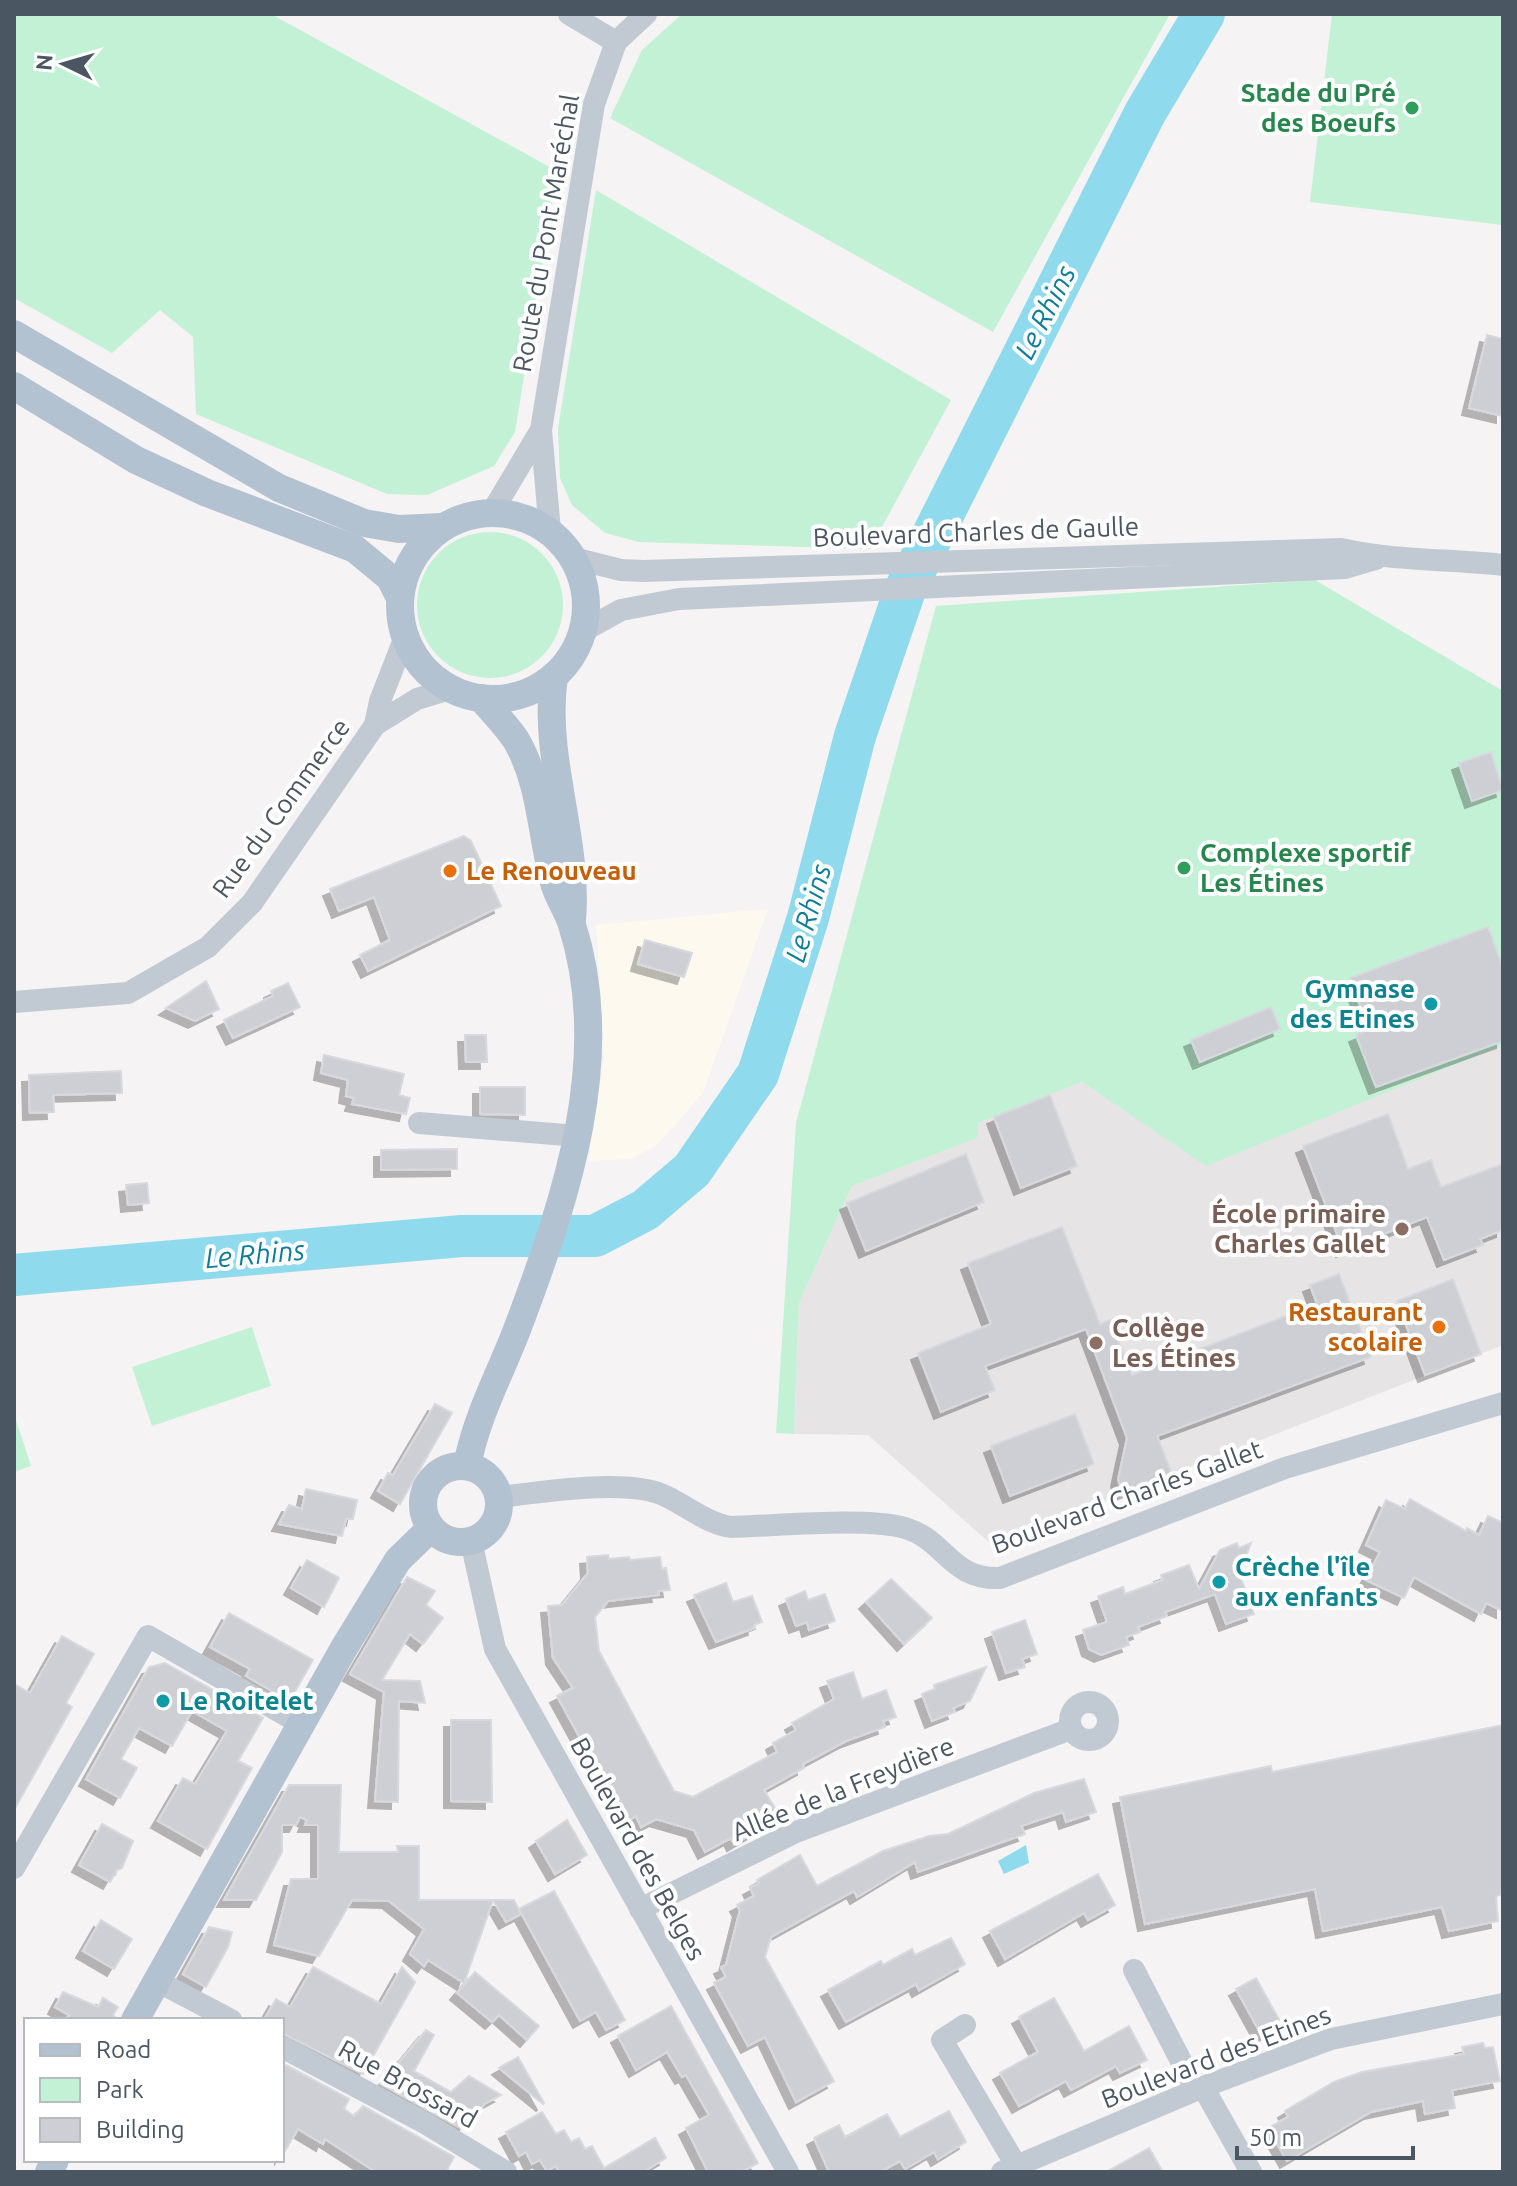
<svg xmlns="http://www.w3.org/2000/svg" width="1517" height="2186" viewBox="0 0 1517 2186" font-family="Ubuntu,sans-serif">
  <style>
    .commercial { fill: #fdf9ef }
    .education { fill: #e6e4e5 }
    .green { fill: #c3f1d5 }
    .water { fill: #90daee }
    .lines { fill: none; stroke-linecap: round; stroke-linejoin: round }
    .river { stroke: #90daee; stroke-width: 42 }
    .building { fill: #cdcfd5; stroke: #d7d9de; stroke-width: 2; filter: url(#shadow) }
    .minor { stroke: #c1cad2; stroke-width: 22 }
    .major { stroke: #b3c2d1; stroke-width: 28 }
    .leisure-dot { fill: #2e9e5b; stroke: #fff; stroke-width: 3 }
    .food-dot { fill: #e8710a; stroke: #fff; stroke-width: 3 }
    .culture-dot { fill: #0f9aa8; stroke: #fff; stroke-width: 3 }
    .education-dot { fill: #8d6e63; stroke: #fff; stroke-width: 3 }
    .labels { text-anchor: middle; stroke-width: 8; stroke-linejoin: round; paint-order: stroke }
    .leisure-label { font-size: 26px; font-weight: bold; fill: #27864d; stroke: #fff; text-anchor: end }
    .street-label { font-size: 26px; fill: #4a5661; stroke: #fff }
    .food-label { font-size: 26px; font-weight: bold; fill: #c56008; stroke: #fff; text-anchor: start }
    .culture-label { font-size: 26px; font-weight: bold; fill: #0d838f; stroke: #fff; text-anchor: start }
    .education-label { font-size: 26px; font-weight: bold; fill: #785e54; stroke: #fff; text-anchor: end }
    .water-label { font-size: 28px; font-style: italic; fill: #0c7c9b; stroke: #fff }
  </style>
  <defs>
    <filter id="shadow"><feDropShadow dx="-7" dy="7" stdDeviation="0" flood-color="#0004"/></filter>
  </defs>
  <rect width="100%" height="100%" fill="#f5f3f3"/>
  <path class="commercial" d="M768,909L703,1093L657,1145L631,1159L588,1161L604,1059L596,925Z"/>
  <path class="education" d="M1503,1045V1345L992,1545L868,1435L794,1434L799,1303L852,1186L976,1138L978,1123L1082,1082L1206,1165Z"/>
  <g class="green">
    <path d="M14,14H271L557,171L515,432L494,466L427,495L387,494L196,414L193,337L160,310L112,353L14,298Z"/>
    <path d="M682,14H1170L993,332L610,118L642,50Z"/>
    <path d="M1332,14H1503V225L1310,202Z"/>
    <path d="M596,190L951,400L870,549L639,542L605,533L572,505L560,478L558,429Z"/>
    <circle cx="490" cy="605" r="73"/>
    <path d="M1315,580L1503,691V1045L1206,1166L1082,1082L978,1123L977,1138L852,1186L799,1303L794,1434L776,1433L796,1123L936,606Z"/>
    <path d="M252,1327L271,1386L152,1426L132,1367Z"/>
    <path d="M14,1414L31,1466L14,1472Z"/>
  </g>
  <path class="water" d="M1026,1845L1029,1863L1004,1874L998,1861Z"/>
  <g class="lines">
    <path class="river" d="M14,1275L462,1236H595L645,1210L692,1170L758,1074L808,918L855,736L905,590L1145,113L1204,14"/>
  </g>
  <g class="building">
    <path d="M1487,335L1503,339V416L1469,408Z"/>
    <path d="M1491,752L1503,790L1472,801L1459,763Z"/>
    <path d="M464,836L471,841L501,906L368,971L360,955L390,940L374,897L339,911L330,889Z"/>
    <path d="M1488,927L1503,968V1041L1376,1087L1356,1035L1369,1030L1350,978Z"/>
    <path d="M645,940L692,953L684,977L638,964Z"/>
    <path d="M206,981L219,1009L195,1021L166,1008Z"/>
    <path d="M288,983L300,1007L233,1038L224,1020L273,996L271,991Z"/>
    <path d="M1271,1007L1280,1029L1200,1062L1191,1040Z"/>
    <path d="M465,1035H486L487,1062H466Z"/>
    <path d="M324,1055L404,1074L399,1095L410,1098L406,1114L352,1104L354,1098L346,1096L348,1080L321,1073Z"/>
    <path d="M121,1071L122,1093L53,1095L54,1112L30,1113L29,1075Z"/>
    <path d="M480,1087H525V1115L480,1114Z"/>
    <path d="M1050,1095L1077,1166L1021,1188L994,1117Z"/>
    <path d="M1388,1114L1408,1169L1431,1160L1441,1187L1503,1164V1230L1480,1239L1483,1245L1444,1260L1427,1217L1343,1250L1303,1146Z"/>
    <path d="M457,1149V1169L381,1170V1150Z"/>
    <path d="M966,1154L984,1202L866,1251L847,1203Z"/>
    <path d="M147,1183L149,1203L128,1205L126,1185Z"/>
    <path d="M1062,1227L1100,1324L1110,1320L1132,1375L1317,1304L1310,1285L1339,1274L1371,1357L1157,1436L1172,1474L1123,1493L1118,1480L1127,1438L1086,1329L985,1366L995,1390L941,1412L918,1353L991,1324L968,1263Z"/>
    <path d="M1453,1279L1481,1354L1425,1375L1397,1301Z"/>
    <path d="M435,1404L452,1413L400,1504L378,1491L388,1473L393,1475Z"/>
    <path d="M1075,1414L1094,1464L1010,1496L991,1446Z"/>
    <path d="M306,1489L357,1500L353,1519H346L342,1536L279,1524L289,1505L302,1509Z"/>
    <path d="M1410,1499L1466,1531L1467,1528L1479,1535L1488,1516L1503,1523V1611L1486,1603L1481,1614L1414,1577L1404,1598L1366,1580L1380,1552L1366,1545L1386,1500L1405,1509Z"/>
    <path d="M1237,1543L1239,1548L1251,1543L1239,1573L1254,1614L1226,1624L1215,1594L1165,1612L1167,1616L1138,1627L1140,1632L1126,1637L1129,1645L1101,1655L1089,1649L1083,1630L1107,1622L1098,1596L1123,1587L1125,1594L1163,1580L1161,1575L1189,1565L1199,1589L1220,1550Z"/>
    <path d="M608,1555L609,1559L629,1557L630,1560L660,1557L662,1569L666,1568L670,1590L658,1591L659,1595L608,1601L595,1617L599,1651L674,1791L693,1797L777,1752L773,1743L796,1730L792,1723L834,1699L827,1681L853,1672L862,1699L886,1690L896,1717L883,1721L885,1727L846,1741L803,1764L804,1768L764,1790L780,1817L734,1844L731,1838L705,1852L694,1830L656,1819L641,1827L636,1816L626,1822L557,1696L573,1688L553,1658L548,1606L562,1605L588,1573L587,1557Z"/>
    <path d="M307,1560L339,1578L324,1607L291,1588Z"/>
    <path d="M407,1577L435,1591L426,1605L443,1618L423,1644L410,1634L382,1680L420,1681L425,1703L399,1701L398,1802L375,1801L384,1692L350,1674Z"/>
    <path d="M891,1579L932,1618L904,1644L866,1602Z"/>
    <path d="M726,1583L733,1602L752,1596L762,1622L754,1625L755,1628L716,1642L694,1595Z"/>
    <path d="M805,1591L808,1600L825,1594L835,1621L809,1630L807,1622L796,1626L786,1599Z"/>
    <path d="M229,1613L313,1660L293,1695L281,1687L277,1694L246,1676L250,1669L210,1647Z"/>
    <path d="M1025,1620L1037,1654L1022,1659L1025,1667L1006,1673L992,1632Z"/>
    <path d="M62,1636L94,1654L66,1703L72,1707L14,1810V1684L30,1693Z"/>
    <path d="M165,1663L263,1718L238,1761L252,1768L207,1849L158,1821L183,1778L195,1784L227,1731L192,1711L172,1746L139,1728L121,1759L137,1768L120,1798L86,1779L149,1667Z"/>
    <path d="M986,1667L970,1701L953,1708L955,1712L932,1721L922,1694L935,1689L934,1685Z"/>
    <path d="M451,1720H491L492,1802L451,1801Z"/>
    <path d="M1503,1725V1894L1496,1896L1498,1921L1449,1931L1442,1907L1323,1931L1315,1889L1145,1924L1120,1797L1271,1766L1272,1772Z"/>
    <path d="M1084,1779L1096,1812L1066,1822L1063,1812L1021,1826L1025,1834L918,1872L915,1862L857,1897L854,1891L771,1937L765,1957L834,2081L796,2102L765,2037L748,2046L714,1983L726,1977L721,1967L726,1965L740,1910L737,1905L754,1896L750,1888L759,1883L757,1880L800,1855L817,1886L883,1851L929,1836L948,1834L1034,1793Z"/>
    <path d="M289,1785H341L339,1852H398L397,1846H419V1900H493L464,1983L428,1960L424,1966L410,1954L424,1929L389,1901L352,1900L319,1956L274,1945L291,1879H318V1825H305L307,1820L300,1817L296,1825H282V1852L256,1900H224Z"/>
    <path d="M567,1820L587,1855L555,1874L536,1841Z"/>
    <path d="M102,1824L133,1841L122,1868L117,1870L110,1882L79,1865Z"/>
    <path d="M1098,1874L1115,1905L1088,1920L1084,1913L1005,1959L990,1931Z"/>
    <path d="M554,1891L625,2020L606,2030L596,2012L580,2021L519,1909Z"/>
    <path d="M493,1900H514L521,1914L506,1922Z"/>
    <path d="M101,1920L132,1939L114,1969L83,1951Z"/>
    <path d="M209,1927L232,1932L228,1947L206,1987L183,1974Z"/>
    <path d="M951,1938L965,1964L919,1990L916,1984L846,2022L828,1990L881,1961L883,1965L912,1949L915,1955Z"/>
    <path d="M313,1967L381,2004L402,1967L415,1982L363,2074L282,2033V2020H264L276,1999L290,2007Z"/>
    <path d="M475,1972L539,2026L527,2040L499,2015L492,2022L457,1993Z"/>
    <path d="M1256,1978L1282,2025L1262,2036L1236,1989Z"/>
    <path d="M63,1992L98,2007L103,1998L118,2007L113,2015L118,2020H66L69,2015L55,2007Z"/>
    <path d="M1054,1998L1084,2051L1129,2026L1147,2060L1120,2073L1116,2066L1071,2090L1066,2081L1019,2106L1000,2073L1038,2052L1019,2017Z"/>
    <path d="M671,2006L758,2163L741,2172H708L686,2128L709,2115L686,2075L682,2077L667,2052L636,2070L618,2036Z"/>
    <path d="M426,2030L434,2035L414,2071L451,2092L469,2076L501,2095L484,2104L476,2118L470,2115L463,2129L381,2084Z"/>
    <path d="M1483,2043L1485,2048L1493,2047L1500,2081L1452,2090L1455,2108L1425,2114L1423,2101L1371,2112L1287,2161L1268,2128L1288,2117L1285,2111L1334,2082L1362,2072L1464,2054L1462,2047Z"/>
    <path d="M518,2057L544,2103L543,2104L499,2068Z"/>
    <path d="M282,2063L349,2099L344,2109L354,2116L363,2106L454,2157L446,2172H376L325,2139L323,2144L298,2129L282,2156Z"/>
    <path d="M949,2111L966,2142L938,2159L934,2152L905,2169L900,2161L880,2172H829L814,2138L839,2125L845,2137L887,2114L900,2137Z"/>
    <path d="M542,2112L556,2134L564,2130L571,2142L579,2138L585,2149L592,2146L604,2168L655,2138L666,2158L643,2172H559L556,2166L547,2171L540,2160L532,2164L526,2152L519,2156L506,2132Z"/>
    <path d="M1149,2148L1163,2172H1106Z"/>
  </g>
  <g class="lines">
    <g class="minor">
      <path d="M569,14L616,42"/>
      <path d="M492,512L541,430"/>
      <path d="M550,531L541,430L594,104L616,42L646,14"/>
      <path d="M573,558L621,570L644,571L1341,549C1394,561 1449,559 1503,565"/>
      <path d="M583,631L621,610L679,599L1345,568L1376,559"/>
      <path d="M375,725L380,701L405,637"/>
      <path d="M14,1002L128,993L208,947L252,903L375,725L417,699L450,689"/>
      <path d="M419,1123L578,1136"/>
      <path d="M499,1497C543,1492 604,1482 647,1490C676,1495 699,1522 731,1527C776,1526 866,1517 905,1528C946,1540 950,1580 1000,1578L1285,1468L1503,1403"/>
      <path d="M471,1541L495,1649L788,2172"/>
      <circle cx="1089" cy="1721" r="19"/>
      <path d="M14,1868L148,1636L301,1724"/>
      <path d="M640,1909L796,1832L1071,1729"/>
      <path d="M1134,1970L1196,2090"/>
      <path d="M157,1981L231,2020"/>
      <path d="M965,2025L942,2040L1020,2172"/>
      <path d="M282,2047L425,2123L506,2172"/>
      <path d="M1203,2087L1251,2172"/>
      <path d="M1002,2172L1203,2087L1331,2039L1503,2004"/>
    </g>
    <g class="major">
      <path d="M14,334L279,488L364,523L399,529L442,527"/>
      <path d="M14,386L136,460L207,493L355,549L390,578L400,598"/>
      <circle cx="493" cy="606" r="93"/>
      <path d="M554,676C542,758 579,838 572,920"/>
      <circle cx="461" cy="1504" r="38"/>
      <path d="M467,1466C477,1413 503,1369 521,1319C567,1196 614,1056 572,925C568,911 559,899 555,886C541,838 542,784 516,740C506,725 493,712 481,698"/>
      <path d="M135,2020L344,1648L398,1560L431,1528"/>
      <path d="M49,2172L55,2160"/>
    </g>
  </g>
  <g class="leisure-dot">
    <circle cx="1412" cy="108" r="8"/>
    <circle cx="1184" cy="868" r="8"/>
  </g>
  <g class="food-dot">
    <circle cx="450" cy="871" r="8"/>
    <circle cx="1439" cy="1327" r="8"/>
  </g>
  <g class="culture-dot">
    <circle cx="1431" cy="1004" r="8"/>
    <circle cx="1219" cy="1582" r="8"/>
    <circle cx="163" cy="1701" r="8"/>
  </g>
  <g class="education-dot">
    <circle cx="1402" cy="1229" r="8"/>
    <circle cx="1096" cy="1343" r="8"/>
  </g>
  <g class="labels">
    <g class="leisure-label">
      <text x="1396" y="102">Stade du Pré<tspan x="1396" dy="30">des Boeufs</tspan></text>
      <text x="1200" y="862" text-anchor="start">Complexe sportif<tspan x="1200" dy="30">Les Étines</tspan></text>
    </g>
    <g class="street-label">
      <text transform="translate(546 233) rotate(-80)" y="9">Route du Pont Maréchal</text>
      <text transform="translate(976 532) rotate(-2)" y="9">Boulevard Charles de Gaulle</text>
      <text transform="translate(281 808) rotate(-54)" y="9">Rue du Commerce</text>
      <text transform="translate(1127 1497) rotate(-20)" y="9">Boulevard Charles Gallet</text>
      <text transform="translate(843 1789) rotate(-22)" y="9">Allée de la Freydière</text>
      <text transform="translate(638 1849) rotate(61)" y="9">Boulevard des Belges</text>
      <text transform="translate(1216 2057) rotate(-21)" y="9">Boulevard des Etines</text>
      <text transform="translate(408 2084) rotate(29)" y="9">Rue Brossard</text>
    </g>
    <g class="food-label">
      <text x="466" y="880">Le Renouveau</text>
      <text x="1423" y="1321" text-anchor="end">Restaurant<tspan x="1423" dy="30">scolaire</tspan></text>
    </g>
    <g class="culture-label">
      <text x="1415" y="998" text-anchor="end">Gymnase<tspan x="1415" dy="30">des Etines</tspan></text>
      <text x="1235" y="1576">Crèche l'île<tspan x="1235" dy="30">aux enfants</tspan></text>
      <text x="179" y="1710">Le Roitelet</text>
    </g>
    <g class="education-label">
      <text x="1386" y="1223">École primaire<tspan x="1386" dy="30">Charles Gallet</tspan></text>
      <text x="1112" y="1337" text-anchor="start">Collège<tspan x="1112" dy="30">Les Étines</tspan></text>
    </g>
    <g class="water-label">
      <text transform="translate(1045 312) rotate(-63)" y="10">Le Rhins</text>
      <text transform="translate(808 913) rotate(-74)" y="10">Le Rhins</text>
      <text transform="translate(255 1254) rotate(-5)" y="10">Le Rhins</text>
    </g>
  </g>
  <rect width="1517" height="2186" fill="none" stroke="#4a5661" stroke-width="32"/>
  <rect x="24" y="2018" width="260" height="144" fill="#ffffff" stroke="#b7bbc0" stroke-width="2"/>
  <rect x="40" y="2044" width="40" height="12" fill="#b3c2d1" stroke="#b7bbc0" stroke-width="2"/>
  <text x="96" y="2058" font-size="24" fill="#4a5661">Road</text>
  <rect x="40" y="2078" width="40" height="24" fill="#c3f1d5" stroke="#b7bbc0" stroke-width="2"/>
  <text x="96" y="2098" font-size="24" fill="#4a5661">Park</text>
  <rect x="40" y="2118" width="40" height="24" fill="#cdcfd5" stroke="#b7bbc0" stroke-width="2"/>
  <text x="96" y="2138" font-size="24" fill="#4a5661">Building</text>
  <g transform="translate(64 64) rotate(275)" stroke="#ffffff" stroke-width="6" paint-order="stroke">
  <path d="M0-6L14 30L0 20L-14 30Z" fill="#4a5661"/>
  <text y="-12" font-size="22" font-weight="bold" text-anchor="middle" fill="#4a5661">N</text>
  </g>
  <path d="M1237 2146v12h176v-12" fill="none" stroke="#4a5661" stroke-width="4"/>
  <text x="1249" y="2146" font-size="24" fill="#4a5661" stroke="#ffffff" stroke-width="6" paint-order="stroke">50 m</text>
</svg>
